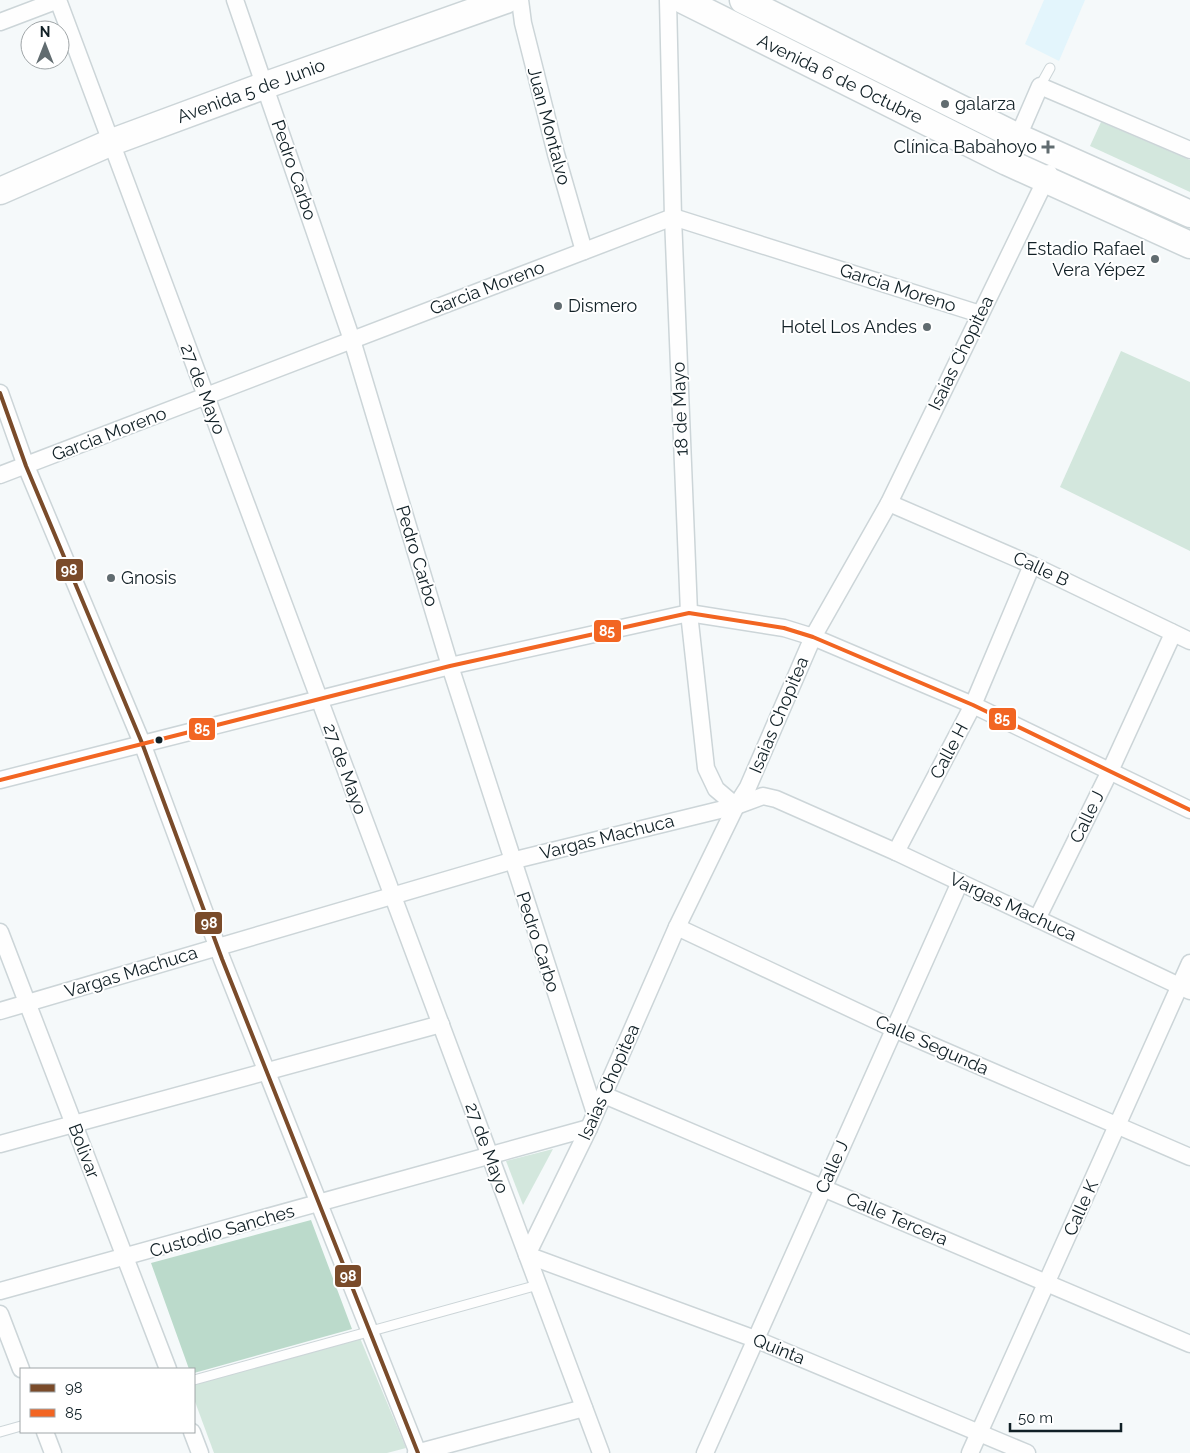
<svg xmlns="http://www.w3.org/2000/svg" width="1190" height="1453" viewBox="0 0 1190 1453" font-family="Raleway,sans-serif">
  <style>
    .built { fill: #e3f5fc }
    .green { fill: #d3e7dd }
    .forest { fill: #bbdacb }
    .lines { fill: none; stroke-linecap: round; stroke-linejoin: round }
    .service-casing { stroke: #ccd5d8; stroke-width: 11 }
    .minor-casing { stroke: #ccd5d8; stroke-width: 19 }
    .primary-casing { stroke: #ccd5d8; stroke-width: 29 }
    .service { stroke: #fefefe; stroke-width: 9 }
    .minor { stroke: #fefefe; stroke-width: 16 }
    .primary { stroke: #fefefe; stroke-width: 26 }
    .bus-1-casing { stroke: #fff; stroke-width: 8 }
    .bus-2-casing { stroke: #fff; stroke-width: 8 }
    .bus-1 { stroke: #7a4b2a; stroke-width: 4 }
    .bus-2 { stroke: #f26522; stroke-width: 4 }
    .poi-dot { fill: #616c70; stroke: #fff; stroke-width: 2 }
    .bus-dot { fill: #112026; stroke: #fff; stroke-width: 2 }
    .labels { text-anchor: middle; stroke-width: 4; stroke-linejoin: round; paint-order: stroke }
    .street-label { font-size: 18px; fill: #112026; stroke: #fff }
    .poi-label { font-size: 18px; fill: #112026; stroke: #fff; text-anchor: start }
    .line-badge { stroke: #fff; stroke-width: 2 }
    .badge-label { font-size: 14px; text-anchor: middle; font-weight: bold; fill: #fff }
  </style>
  <rect width="100%" height="100%" fill="#f5f9fa"/>
  <path class="built" d="M1044,0H1085L1059,61L1025,44Z"/>
  <g class="green">
    <path d="M1101,122L1190,160V192L1090,146Z"/>
    <path d="M1121,351L1190,382V551L1060,487Z"/>
    <path d="M553,1149L523,1205L506,1161Z"/>
    <path d="M360,1338L406,1448L387,1453H214L194,1399V1384Z"/>
  </g>
  <path class="forest" d="M311,1220L352,1329L194,1373V1369H189L151,1263Z"/>
  <g class="lines">
    <defs>
      <g id="service">
        <path d="M1040,86L1050,68"/>
        <path d="M194,1380L538,1285"/>
        <path d="M0,1432L21,1426"/>
      </g>
      <g id="minor">
        <path d="M235,0L352,340L450,666L595,1113"/>
        <path d="M520,0L523,23L556,154L584,251"/>
        <path d="M668,0L673,217L689,613L706,768L716,789L736,806"/>
        <path d="M0,22L58,0L601,1453"/>
        <path d="M1007,162L1040,86L1190,150"/>
        <path d="M0,393L26,466L142,743L222,959L418,1453"/>
        <path d="M0,475L673,217L980,314"/>
        <path d="M889,503L1032,565L1190,641"/>
        <path d="M0,780L450,666L689,613L784,628L813,637L973,705L1190,810"/>
        <path d="M896,852L973,705L1032,565"/>
        <path d="M1037,919L1110,771L1171,638V632"/>
        <path d="M677,927L894,1029L1190,1157"/>
        <path d="M0,932L168,1369"/>
        <path d="M0,1011L511,861L736,806L763,796L776,799L896,852L1190,991"/>
        <path d="M604,1095L1190,1344"/>
        <path d="M0,1144L441,1024"/>
        <path d="M0,1291L589,1128"/>
        <path d="M0,1314L21,1369"/>
        <path d="M45,1432L53,1453"/>
        <path d="M192,1432L200,1453"/>
        <path d="M416,1453L584,1408"/>
        <path d="M705,1453L960,882"/>
        <path d="M970,1453L1190,963"/>
        <path d="M1027,1453L755,1339L527,1255L589,1128L677,927L736,806L748,787L813,637L889,503L1049,173"/>
      </g>
      <g id="primary">
        <path d="M683,0L1007,162L1190,245"/>
        <path d="M743,0L1018,137L1190,214"/>
        <path d="M0,191L112,142L266,85L506,0"/>
      </g>
    </defs>
    <use href="#service" class="service-casing"/>
    <use href="#minor" class="minor-casing"/>
    <use href="#primary" class="primary-casing"/>
    <use href="#service" class="service"/>
    <use href="#minor" class="minor"/>
    <use href="#primary" class="primary"/>
    <defs>
      <path id="bus-1" d="M0,393L26,466L142,743L222,959L418,1453"/>
      <path id="bus-2" d="M0,780L450,666L689,613L784,628L813,637L973,705L1190,810"/>
    </defs>
    <use href="#bus-1" class="bus-1-casing"/>
    <use href="#bus-2" class="bus-2-casing"/>
    <use href="#bus-1" class="bus-1"/>
    <use href="#bus-2" class="bus-2"/>
  </g>
  <g class="poi-dot">
    <circle cx="945" cy="104" r="5"/>
    <path d="M1045.5 139.5h5v5h5v5h-5v5h-5v-5h-5v-5h5z"/>
    <circle cx="1155" cy="259" r="5"/>
    <circle cx="558" cy="306" r="5"/>
    <circle cx="927" cy="327" r="5"/>
    <circle cx="111" cy="578" r="5"/>
  </g>
  <circle class="bus-dot" cx="159" cy="740" r="4.5"/>
  <g class="labels">
    <g class="street-label">
      <text transform="translate(840 79) rotate(26)" y="6">Avenida 6 de Octubre</text>
      <text transform="translate(251 91) rotate(-20)" y="6">Avenida 5 de Junio</text>
      <text transform="translate(549 126) rotate(75)" y="6">Juan Montalvo</text>
      <text transform="translate(294 170) rotate(71)" y="6">Pedro Carbo</text>
      <text transform="translate(487 288) rotate(-21)" y="6">Garcia Moreno</text>
      <text transform="translate(898 288) rotate(18)" y="6">Garcia Moreno</text>
      <text transform="translate(961 353) rotate(-64)" y="6">Isaias Chopitea</text>
      <text transform="translate(203 389) rotate(69)" y="6">27 de Mayo</text>
      <text transform="translate(680 409) rotate(-92)" y="6">18 de Mayo</text>
      <text transform="translate(109 434) rotate(-21)" y="6">Garcia Moreno</text>
      <text transform="translate(417 556) rotate(73)" y="6">Pedro Carbo</text>
      <text transform="translate(1041 569) rotate(25)" y="6">Calle B</text>
      <text transform="translate(779 715) rotate(-67)" y="6">Isaias Chopitea</text>
      <text transform="translate(949 751) rotate(-62)" y="6">Calle H</text>
      <text transform="translate(345 769) rotate(70)" y="6">27 de Mayo</text>
      <text transform="translate(1087 817) rotate(-64)" y="6">Calle J</text>
      <text transform="translate(607 837) rotate(-14)" y="6">Vargas Machuca</text>
      <text transform="translate(1013 907) rotate(25)" y="6">Vargas Machuca</text>
      <text transform="translate(538 942) rotate(72)" y="6">Pedro Carbo</text>
      <text transform="translate(131 972) rotate(-17)" y="6">Vargas Machuca</text>
      <text transform="translate(932 1045) rotate(24)" y="6">Calle Segunda</text>
      <text transform="translate(609 1082) rotate(-66)" y="6">Isaias Chopitea</text>
      <text transform="translate(487 1148) rotate(70)" y="6">27 de Mayo</text>
      <text transform="translate(84 1151) rotate(69)" y="6">Bolivar</text>
      <text transform="translate(832 1167) rotate(-66)" y="6">Calle J</text>
      <text transform="translate(1081 1208) rotate(-66)" y="6">Calle K</text>
      <text transform="translate(897 1219) rotate(23)" y="6">Calle Tercera</text>
      <text transform="translate(222 1231) rotate(-16)" y="6">Custodio Sanches</text>
      <text transform="translate(779 1349) rotate(22)" y="6">Quinta</text>
    </g>
    <g class="poi-label">
      <text x="955" y="110">galarza</text>
      <text x="1037" y="153" text-anchor="end">Clínica Babahoyo</text>
      <text x="1145" y="255" text-anchor="end">Estadio Rafael<tspan x="1145" dy="21">Vera Yépez</tspan></text>
      <text x="568" y="312">Dismero</text>
      <text x="917" y="333" text-anchor="end">Hotel Los Andes</text>
      <text x="121" y="584">Gnosis</text>
    </g>
  </g>
  <g class="line-badge">
    <rect x="55" y="558" width="29" height="24" rx="5" fill="#7a4b2a"/>
    <rect x="593" y="619" width="29" height="24" rx="5" fill="#f26522"/>
    <rect x="988" y="707" width="29" height="24" rx="5" fill="#f26522"/>
    <rect x="188" y="717" width="28" height="24" rx="5" fill="#f26522"/>
    <rect x="194" y="911" width="29" height="24" rx="5" fill="#7a4b2a"/>
    <rect x="334" y="1264" width="28" height="24" rx="5" fill="#7a4b2a"/>
  </g>
  <g class="badge-label">
    <text x="69" y="575">98</text>
    <text x="607" y="636">85</text>
    <text x="1002" y="724">85</text>
    <text x="202" y="734">85</text>
    <text x="209" y="928">98</text>
    <text x="348" y="1281">98</text>
  </g>
  <rect x="20" y="1368" width="175" height="65" fill="#ffffff" stroke="#a0a6a8"/>
  <rect x="30" y="1384" width="25" height="8" fill="#7a4b2a" stroke="#a0a6a8"/>
  <text x="65" y="1393" font-size="15" fill="#112026">98</text>
  <rect x="30" y="1409" width="25" height="8" fill="#f26522" stroke="#a0a6a8"/>
  <text x="65" y="1418" font-size="15" fill="#112026">85</text>
  <g transform="translate(45 45)"><circle r="24" fill="#ffffff" stroke="#a0a6a8"/>
  <path d="M0-4L9 19L0 12L-9 19Z" fill="#616c70"/>
  <text y="-8" font-size="14" font-weight="bold" text-anchor="middle" fill="#112026">N</text>
  </g>
  <path d="M1010 1423v8h111v-8" fill="none" stroke="#112026" stroke-width="2.5"/>
  <text x="1018" y="1423" font-size="15" fill="#112026" stroke="#ffffff" stroke-width="4" paint-order="stroke">50 m</text>
</svg>
